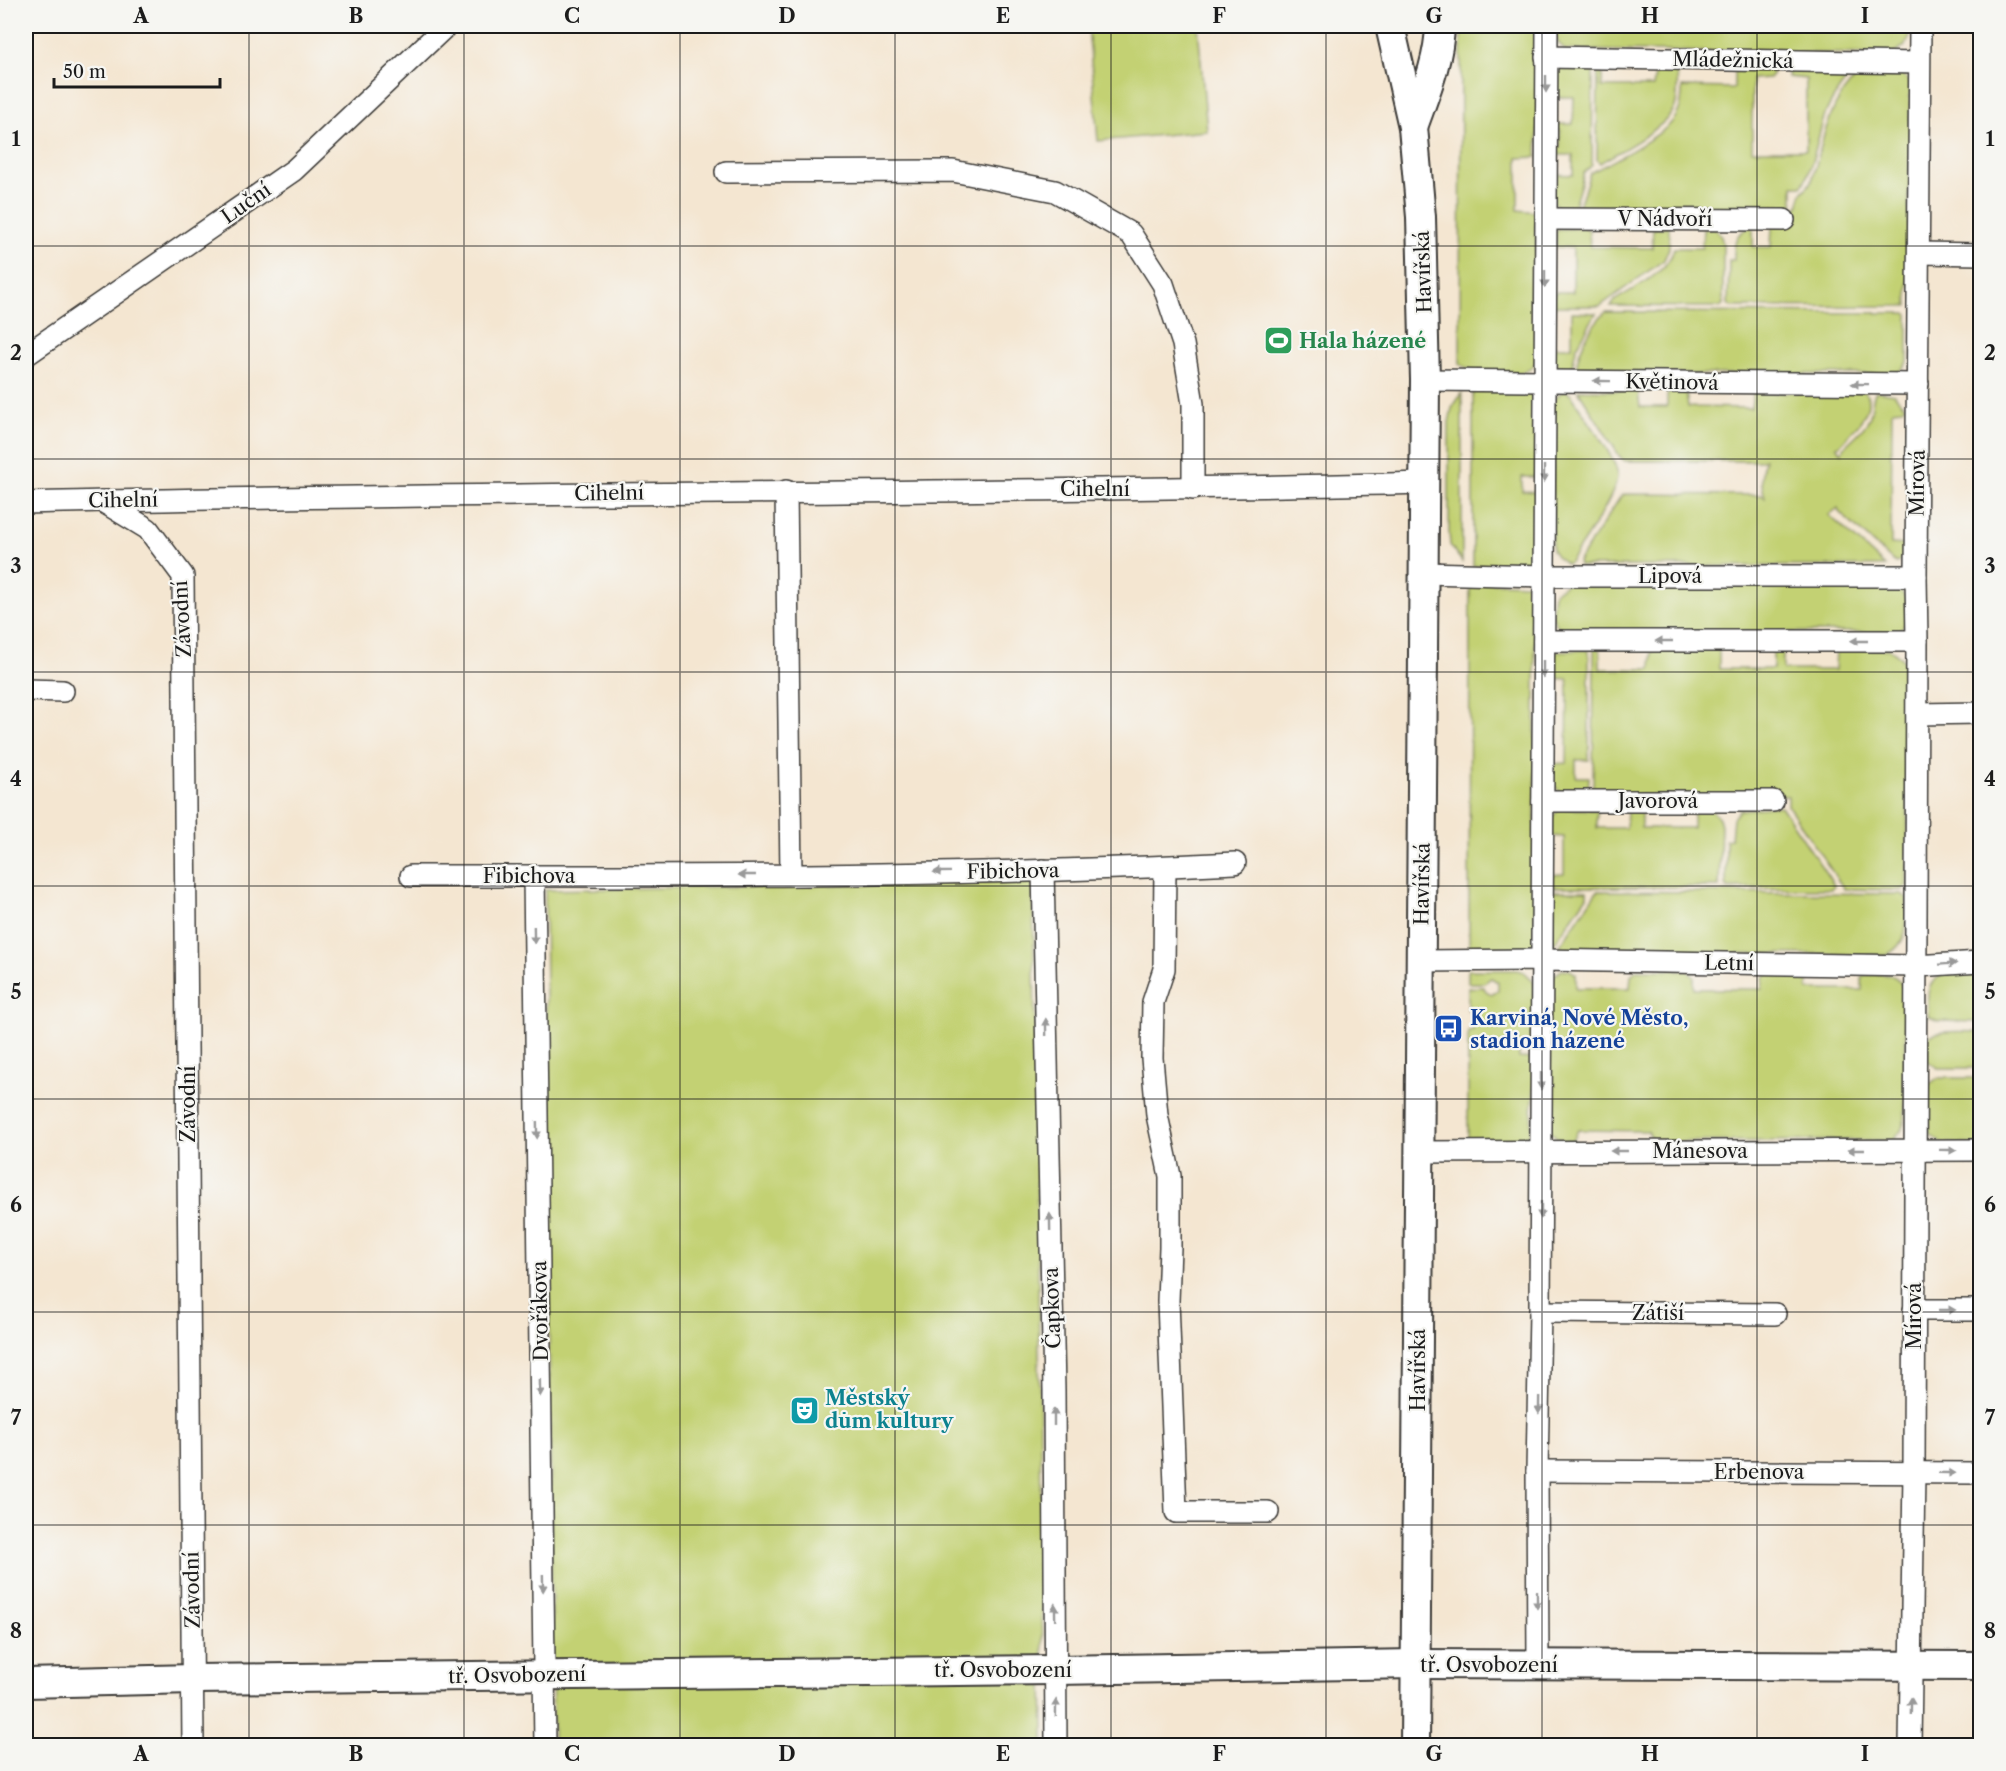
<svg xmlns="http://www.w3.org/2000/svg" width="2006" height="1771" viewBox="0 0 2006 1771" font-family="'Libre Caslon Text',serif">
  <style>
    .green { fill: #c3d173; stroke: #707648; stroke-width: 1.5 }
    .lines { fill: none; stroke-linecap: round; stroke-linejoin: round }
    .street-casing { stroke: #3c3a37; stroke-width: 24 }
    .secondary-casing { stroke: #3c3a37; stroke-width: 32 }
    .street { stroke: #fff; stroke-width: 21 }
    .secondary { stroke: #fff; stroke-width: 28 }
    .oneway { fill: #999 }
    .grid { fill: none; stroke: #1c1c1c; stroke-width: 1.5; stroke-opacity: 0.55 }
    .labels { text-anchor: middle; stroke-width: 4.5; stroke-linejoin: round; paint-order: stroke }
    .street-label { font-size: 20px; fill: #1c1c1c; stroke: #f6f6f2 }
    .leisure-label { font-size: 20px; font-weight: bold; fill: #27864d; stroke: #f6f6f2; text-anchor: start }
    .transit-label { font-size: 20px; font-weight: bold; fill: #164399; stroke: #f6f6f2; text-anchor: start }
    .culture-label { font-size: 20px; font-weight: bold; fill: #0d838f; stroke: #f6f6f2; text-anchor: start }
    .neatline { fill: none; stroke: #1c1c1c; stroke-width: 2 }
    .grid-label { font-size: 20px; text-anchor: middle; font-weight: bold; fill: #1c1c1c }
  </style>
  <rect width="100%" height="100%" fill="#f6f6f2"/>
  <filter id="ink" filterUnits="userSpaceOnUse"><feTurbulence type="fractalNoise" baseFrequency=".0167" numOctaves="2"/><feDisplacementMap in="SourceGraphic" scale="12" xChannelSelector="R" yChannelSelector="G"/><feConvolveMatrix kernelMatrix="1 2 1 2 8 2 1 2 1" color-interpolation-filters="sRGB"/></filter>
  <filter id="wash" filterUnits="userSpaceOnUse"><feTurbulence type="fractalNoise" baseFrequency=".008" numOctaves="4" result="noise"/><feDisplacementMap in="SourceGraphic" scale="24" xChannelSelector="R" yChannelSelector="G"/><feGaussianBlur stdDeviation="1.35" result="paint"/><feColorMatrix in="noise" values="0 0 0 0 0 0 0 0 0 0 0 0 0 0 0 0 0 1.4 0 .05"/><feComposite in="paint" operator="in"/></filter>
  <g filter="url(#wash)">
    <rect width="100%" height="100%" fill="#f4e6d1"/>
    <g class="green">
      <path d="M1088,26H1198L1207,131L1098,141Z"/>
      <path d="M1461,26H1541L1537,157L1518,158V210L1536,212L1537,360L1531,369L1520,373H1476L1460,364Z"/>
      <path d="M1553,26H1911C1910,40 1907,48 1892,54L1565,50C1557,43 1554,37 1553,26Z"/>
      <path d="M1598,65L1602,70V87H1653L1656,67L1677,65C1677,78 1679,95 1675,107C1668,127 1618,152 1600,163L1597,160Z"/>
      <path d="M1563,66L1593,68L1592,165L1584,173L1573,210H1560L1553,202L1551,174L1573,175V155H1557L1553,153L1551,147H1560V130H1551L1556,124H1573L1574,97H1556L1554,75Z"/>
      <path d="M1789,68L1853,72C1842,85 1831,99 1825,115C1819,130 1811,178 1801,186H1793V206H1785L1784,214L1578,209L1590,173C1608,164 1659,137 1671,123C1681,112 1682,101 1682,87L1734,88V70L1770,69L1773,73L1769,78L1752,79V150H1806V79L1788,77Z"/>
      <path d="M1862,69H1897L1910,82L1908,306L1731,307L1728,304L1729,260H1734C1734,242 1734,233 1753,226V247H1771L1772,226L1788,221L1797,209L1802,193L1812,181L1825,131L1835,106L1842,94Z"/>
      <path d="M1669,226V248L1664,260L1600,306H1553L1552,295L1556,292H1573V248L1556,247V229L1587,228L1589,231L1590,247L1652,248L1653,229Z"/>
      <path d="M1703,229H1716L1721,236L1723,245V304L1721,307L1611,306L1614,301C1635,287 1669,273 1674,248H1702Z"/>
      <path d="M1572,312L1596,313L1576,349L1571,372H1565L1552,361L1554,347H1572Z"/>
      <path d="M1606,312L1906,313L1908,315V362L1904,367L1896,374H1578C1572,357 1593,322 1606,312Z"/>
      <path d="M1473,388L1526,390L1537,400L1539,477H1522V491L1539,492L1536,555L1522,566H1473Z"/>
      <path d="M1565,390L1572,396C1582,413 1615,456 1617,472C1620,492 1582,543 1570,562L1567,564L1556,556L1552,550L1553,402L1558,395Z"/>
      <path d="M1578,390L1638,391L1640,407H1667V395L1670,391L1686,392L1688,407L1751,408L1753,393L1865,391C1877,410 1851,432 1840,445L1836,446L1842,453L1843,448C1852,439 1864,430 1869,419C1873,409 1871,399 1876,391L1894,394L1905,406L1903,409L1892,410L1891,544L1907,545L1906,554L1897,563L1894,562L1839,512L1838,508L1829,515L1885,566H1579L1578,562L1621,496L1626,494L1761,495L1765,497C1761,484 1760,473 1765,459L1759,461H1625L1620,457Z"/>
      <path d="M1462,393V562L1450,545L1449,532V422L1452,408Z"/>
      <path d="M1470,582L1532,584L1535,588V941L1529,949L1520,953H1469Z"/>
      <path d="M1567,583L1887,584C1910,592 1916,614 1899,632H1565C1548,620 1552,612 1554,593Z"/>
      <path d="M1594,645L1600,650V669H1651L1652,651L1719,649V669H1773V650H1783V670H1835L1836,649H1890C1900,655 1905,661 1909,671L1907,886L1902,890L1844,889L1788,806V796L1596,795L1593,792Z"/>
      <path d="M1589,650V760H1576V777H1589L1588,792L1561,793L1552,784L1549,764L1567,763L1568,679L1550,678L1553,658L1557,651Z"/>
      <path d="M1781,806L1834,885L1832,889L1728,888L1726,885V840L1731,839L1733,818L1740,810Z"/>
      <path d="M1560,808L1597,810V828H1626L1627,810L1641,811V828H1693V809L1711,810L1719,818L1721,825L1719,887H1548V875L1564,874V837L1548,836L1551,818Z"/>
      <path d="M1033,881L1044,1745H553L545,890Z"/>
      <path d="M1548,891H1587V896L1554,944H1552Z"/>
      <path d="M1597,891L1902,894L1907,898C1906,922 1911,941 1887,955L1559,951V947Z"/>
      <path d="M1468,970H1517L1524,972L1534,981L1537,1043H1519V1058L1537,1059L1530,1134L1519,1141H1468V1031L1473,1030V1010H1468V988L1484,987L1485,990L1491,994L1498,990V982L1491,978L1484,983H1468Z"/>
      <path d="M1562,970H1570L1576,974V988H1630L1631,975L1636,970H1687L1694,977V989H1762L1763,978L1770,971H1800L1808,978V990H1862V979L1864,975C1886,974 1899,970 1906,995L1905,1119L1901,1131L1893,1140L1653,1142L1648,1131L1578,1130L1573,1141C1561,1141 1555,1138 1548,1128L1549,980L1554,975Z"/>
      <path d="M1944,974H1980V1022L1938,1021L1928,1016C1928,995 1924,984 1944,974Z"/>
      <path d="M1980,1032V1068H1938L1927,1061C1927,1055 1925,1042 1929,1037C1935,1029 1970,1032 1980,1032Z"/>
      <path d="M1938,1078H1980V1145L1942,1143L1929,1133L1928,1085Z"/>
    </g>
  </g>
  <g filter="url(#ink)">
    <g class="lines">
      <defs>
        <g id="street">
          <path d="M1546,57L1919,63"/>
          <path d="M726,172L953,171L1055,191L1131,234L1163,284L1183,344L1193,404V489"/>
          <path d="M1546,219L1784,220"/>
          <path d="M1919,253L1980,254"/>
          <path d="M26,355L294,170L446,26"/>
          <path d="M1425,380L1918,384"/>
          <path d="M786,491L791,875"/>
          <path d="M102,501L148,529L183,576L193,1746"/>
          <path d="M26,503C492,491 958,495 1424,483"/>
          <path d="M1424,573L1544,576H1916"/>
          <path d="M1544,641H1917"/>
          <path d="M26,690L63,691"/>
          <path d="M1917,714L1980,713"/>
          <path d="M1543,801H1773"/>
          <path d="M1165,867L1164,969L1153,1002L1152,1058L1157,1115L1170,1176V1247L1168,1301L1176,1512H1268"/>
          <path d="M1043,870L1054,1390L1056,1746"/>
          <path d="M411,876C686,876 961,877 1235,863"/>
          <path d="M534,876L545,1746"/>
          <path d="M1421,961L1541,960L1916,966L1980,962"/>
          <path d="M1419,1152L1980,1150"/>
          <path d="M1914,1310H1980"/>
          <path d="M1540,1312L1775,1314"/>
          <path d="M1537,1471L1980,1473"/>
          <path d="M1538,1665L1537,1471L1540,1312L1547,26"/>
          <path d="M1910,1746L1914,1472L1917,641L1916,576L1920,26"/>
        </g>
        <g id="secondary">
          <path d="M1390,26L1413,127L1421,217L1425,380L1415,1746"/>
          <path d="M1413,127C1425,93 1439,61 1440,26"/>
          <path d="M26,1683L193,1679L1056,1670L1416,1664L1980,1666"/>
        </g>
      </defs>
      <use href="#street" class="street-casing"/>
      <use href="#secondary" class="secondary-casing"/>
      <use href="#street" class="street"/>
      <use href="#secondary" class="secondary"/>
    </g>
    <defs><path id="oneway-solid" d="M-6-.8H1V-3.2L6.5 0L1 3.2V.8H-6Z" transform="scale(1.5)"/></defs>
    <g class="oneway">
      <use href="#oneway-solid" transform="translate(1546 84) rotate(90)"/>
      <use href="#oneway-solid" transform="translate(1545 279) rotate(90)"/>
      <use href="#oneway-solid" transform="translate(1602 381) rotate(-179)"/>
      <use href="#oneway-solid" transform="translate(1860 384) rotate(-179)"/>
      <use href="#oneway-solid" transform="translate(1544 474) rotate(90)"/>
      <use href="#oneway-solid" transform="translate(1664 641) rotate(180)"/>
      <use href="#oneway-solid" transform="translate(1859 641) rotate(180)"/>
      <use href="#oneway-solid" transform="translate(1543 669) rotate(90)"/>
      <use href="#oneway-solid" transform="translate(942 872) rotate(179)"/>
      <use href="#oneway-solid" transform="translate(747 875) rotate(180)"/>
      <use href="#oneway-solid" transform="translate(534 935) rotate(89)"/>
      <use href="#oneway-solid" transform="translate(1948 964) rotate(-4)"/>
      <use href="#oneway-solid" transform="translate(1046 1027) rotate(-91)"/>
      <use href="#oneway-solid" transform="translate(1541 1081) rotate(90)"/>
      <use href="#oneway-solid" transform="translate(537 1130) rotate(89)"/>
      <use href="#oneway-solid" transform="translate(1856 1150) rotate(180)"/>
      <use href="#oneway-solid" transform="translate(1948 1150) rotate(1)"/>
      <use href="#oneway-solid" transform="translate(1619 1151) rotate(180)"/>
      <use href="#oneway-solid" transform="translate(1541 1210) rotate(90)"/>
      <use href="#oneway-solid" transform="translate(1050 1222) rotate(-91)"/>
      <use href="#oneway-solid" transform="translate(1947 1310)"/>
      <use href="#oneway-solid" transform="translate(540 1388) rotate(89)"/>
      <use href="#oneway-solid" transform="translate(1539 1405) rotate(91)"/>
      <use href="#oneway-solid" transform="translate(1054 1417) rotate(-90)"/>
      <use href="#oneway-solid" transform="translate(1947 1473) rotate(1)"/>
      <use href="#oneway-solid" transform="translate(543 1583) rotate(89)"/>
      <use href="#oneway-solid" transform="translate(1537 1600) rotate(90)"/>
      <use href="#oneway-solid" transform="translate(1055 1612) rotate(-91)"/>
      <use href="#oneway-solid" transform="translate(1911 1706) rotate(-89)"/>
      <use href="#oneway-solid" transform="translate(1056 1708) rotate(-89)"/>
    </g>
  </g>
  <path class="grid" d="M249,26V1746M464,26V1746M680,26V1746M895,26V1746M1111,26V1746M1326,26V1746M1542,26V1746M1757,26V1746M26,246H1980M26,459H1980M26,672H1980M26,886H1980M26,1099H1980M26,1312H1980M26,1525H1980"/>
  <defs>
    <symbol id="stadium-square" viewBox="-11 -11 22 22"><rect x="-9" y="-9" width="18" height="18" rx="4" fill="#2e9e5b" stroke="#f6f6f2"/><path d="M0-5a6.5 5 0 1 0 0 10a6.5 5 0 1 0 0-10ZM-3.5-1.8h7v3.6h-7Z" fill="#fff"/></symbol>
    <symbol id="bus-square" viewBox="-11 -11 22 22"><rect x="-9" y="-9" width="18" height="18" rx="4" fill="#1a4fb4" stroke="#f6f6f2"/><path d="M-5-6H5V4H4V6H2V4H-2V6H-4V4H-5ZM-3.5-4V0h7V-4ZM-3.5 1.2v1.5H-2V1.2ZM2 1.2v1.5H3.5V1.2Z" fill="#fff"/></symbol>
    <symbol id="theatre-square" viewBox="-11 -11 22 22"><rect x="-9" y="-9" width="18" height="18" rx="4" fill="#0f9aa8" stroke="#f6f6f2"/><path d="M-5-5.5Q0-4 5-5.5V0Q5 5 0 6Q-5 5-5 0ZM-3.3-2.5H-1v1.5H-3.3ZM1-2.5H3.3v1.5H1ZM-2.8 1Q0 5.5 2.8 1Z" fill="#fff"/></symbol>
  </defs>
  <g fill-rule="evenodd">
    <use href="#stadium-square" x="1262" y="324" width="33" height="33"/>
    <use href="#bus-square" x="1432" y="1012" width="33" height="33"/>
    <use href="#theatre-square" x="788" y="1394" width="33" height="33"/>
  </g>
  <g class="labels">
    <g class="street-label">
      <text transform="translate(1733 60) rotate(1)" y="7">Mládežnická</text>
      <text transform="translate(246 203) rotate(-35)" y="7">Luční</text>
      <text x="1665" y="226">V Nádvoří</text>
      <text transform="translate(1423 272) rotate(-92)" y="7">Havířská</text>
      <text transform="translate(1672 382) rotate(1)" y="7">Květinová</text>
      <text transform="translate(1917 483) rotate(-89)" y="7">Mírová</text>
      <text x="1095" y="496">Cihelní</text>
      <text transform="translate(609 493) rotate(-1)" y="7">Cihelní</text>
      <text transform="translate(123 500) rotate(-1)" y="7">Cihelní</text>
      <text x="1670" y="583">Lipová</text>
      <text transform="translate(182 619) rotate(-93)" y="7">Závodní</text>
      <text x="1658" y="808">Javorová</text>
      <text transform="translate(1013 871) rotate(-1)" y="7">Fibichova</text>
      <text x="529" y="883">Fibichova</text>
      <text transform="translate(1422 884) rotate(-89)" y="7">Havířská</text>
      <text transform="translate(1729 963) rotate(1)" y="7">Letní</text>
      <text transform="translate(188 1104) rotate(-90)" y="7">Závodní</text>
      <text x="1700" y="1158">Mánesova</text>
      <text transform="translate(1052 1308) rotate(-92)" y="7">Čapkova</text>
      <text transform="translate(540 1311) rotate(-91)" y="7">Dvořákova</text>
      <text x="1658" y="1320">Zátiší</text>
      <text transform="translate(1914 1316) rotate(-90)" y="7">Mírová</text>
      <text transform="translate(1418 1370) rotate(-90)" y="7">Havířská</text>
      <text x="1759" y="1479">Erbenova</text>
      <text transform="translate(192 1590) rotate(-91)" y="7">Závodní</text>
      <text x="1489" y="1672">tř. Osvobození</text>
      <text x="1003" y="1677">tř. Osvobození</text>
      <text transform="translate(517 1675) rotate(-1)" y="7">tř. Osvobození</text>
    </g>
    <g class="leisure-label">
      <text x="1299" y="348">Hala házené</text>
    </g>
    <g class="transit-label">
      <text x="1470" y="1025">Karviná, Nové Město,<tspan x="1470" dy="23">stadion házené</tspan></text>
    </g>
    <g class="culture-label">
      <text x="825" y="1405">Městský<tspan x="825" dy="23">dům kultury</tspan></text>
    </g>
  </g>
  <rect width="2006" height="1771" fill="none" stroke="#f6f6f2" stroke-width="66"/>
  <path d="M54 78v9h166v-9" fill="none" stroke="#1c1c1c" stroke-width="3"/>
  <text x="63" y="78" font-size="18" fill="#1c1c1c" stroke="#f6f6f2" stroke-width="4.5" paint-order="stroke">50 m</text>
  <rect x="33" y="33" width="1940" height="1705" class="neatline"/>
  <g class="grid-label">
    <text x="141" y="23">A</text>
    <text x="356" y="23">B</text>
    <text x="572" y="23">C</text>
    <text x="787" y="23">D</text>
    <text x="1003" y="23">E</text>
    <text x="1219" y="23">F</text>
    <text x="1434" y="23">G</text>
    <text x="1650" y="23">H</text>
    <text x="1865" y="23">I</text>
    <text x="16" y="146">1</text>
    <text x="1990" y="146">1</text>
    <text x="16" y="360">2</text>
    <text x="1990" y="360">2</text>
    <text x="16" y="573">3</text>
    <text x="1990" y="573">3</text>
    <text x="16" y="786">4</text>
    <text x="1990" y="786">4</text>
    <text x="16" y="999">5</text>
    <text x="1990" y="999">5</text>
    <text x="16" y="1212">6</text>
    <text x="1990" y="1212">6</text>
    <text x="16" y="1425">7</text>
    <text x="1990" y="1425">7</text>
    <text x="16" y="1638">8</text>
    <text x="1990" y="1638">8</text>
    <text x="141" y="1761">A</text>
    <text x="356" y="1761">B</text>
    <text x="572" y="1761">C</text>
    <text x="787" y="1761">D</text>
    <text x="1003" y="1761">E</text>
    <text x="1219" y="1761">F</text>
    <text x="1434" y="1761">G</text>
    <text x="1650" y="1761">H</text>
    <text x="1865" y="1761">I</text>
  </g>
</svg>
